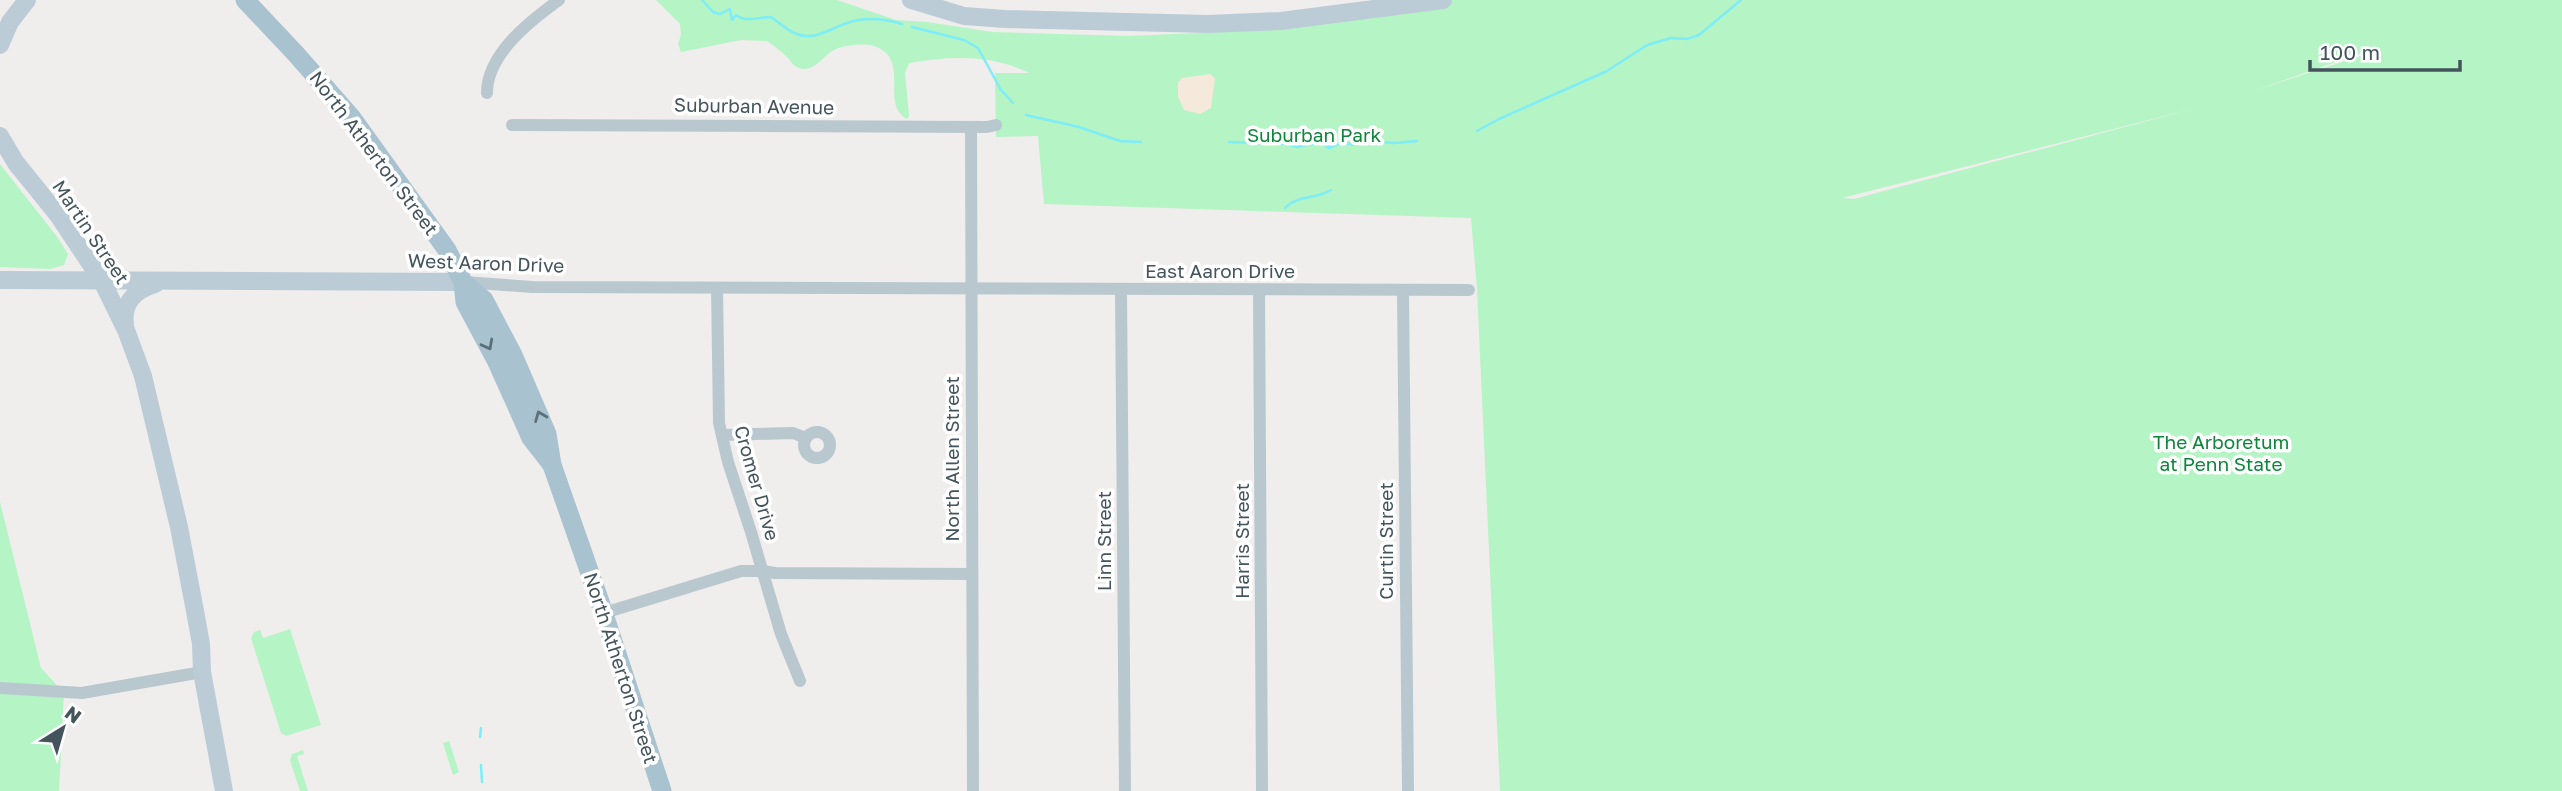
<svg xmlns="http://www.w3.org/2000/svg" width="2562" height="791" viewBox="0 0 2562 791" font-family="'Golos Text',sans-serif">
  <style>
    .green { fill: #b5f4c5; fill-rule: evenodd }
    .sand { fill: #f4e9db }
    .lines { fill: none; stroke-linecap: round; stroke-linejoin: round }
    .stream { stroke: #7dedf7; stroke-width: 2.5 }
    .street { stroke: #b9c8cf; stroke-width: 12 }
    .secondary { stroke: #bbccd7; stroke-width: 18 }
    .primary { stroke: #a9c2d0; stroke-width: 19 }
    .oneway { stroke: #5c707a }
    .labels { text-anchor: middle; stroke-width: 7; stroke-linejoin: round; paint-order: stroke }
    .street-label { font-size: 19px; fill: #43545d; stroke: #fff }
    .park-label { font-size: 19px; fill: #0b8739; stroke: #fff }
  </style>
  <rect width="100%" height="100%" fill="#f0eded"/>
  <g class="green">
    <path d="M656,0H837L896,20L927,22L993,32L1129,36L1264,30L1431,0H2562V791H1500L1477,289L1471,218L1044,204L1038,136L996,137L995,73H1029C991,54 950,56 909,63L905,73L909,116L907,119C879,105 912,59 874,46C865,43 845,45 836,49C823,54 813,77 795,66C792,64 790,60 788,58C781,51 774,46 767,41L741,40L681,52L678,44L681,35L680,24ZM2379,47V50L2253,91ZM2196,108L1854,199L1842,198Z"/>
    <path d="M0,164L58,238L68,254L64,265L50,269L0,267Z"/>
    <path d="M0,502L41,668L64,693L59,791H0Z"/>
    <path d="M290,629L321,725L286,736L281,733L251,638L254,632L260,630L263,638Z"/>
    <path d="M449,741L459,772L453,775L443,743Z"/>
    <path d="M303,750L304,754L297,756L308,791H300L290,760L292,754Z"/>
  </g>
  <path class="sand" d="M1210,74L1215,78L1211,108L1200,114L1184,110L1178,97V82L1182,78Z"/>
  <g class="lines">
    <g class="stream">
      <path d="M702,0L713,12L720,14L730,9L732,20L736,15C746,23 758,17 771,17C778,22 786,29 794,33C814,42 829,29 847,23C864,17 885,19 902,24"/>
      <path d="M912,27L964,40L978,48L1001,90L1013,103"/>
      <path d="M1026,115L1079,127L1120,141L1141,142"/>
      <path d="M1477,131L1499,119L1607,71L1647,45L1671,38L1687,39L1699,35L1741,0"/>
      <path d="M1229,142L1287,144L1297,147L1321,142L1329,148L1341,143L1357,145L1363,141L1395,143L1417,141"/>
      <path d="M1285,208C1297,195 1317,199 1331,190"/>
      <path d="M480,737L481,728"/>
      <path d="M481,765L482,782"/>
    </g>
    <g class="street">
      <path d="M487,93C487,54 530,21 559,0"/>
      <path d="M512,125L987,127L996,125"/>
      <path d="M971,127L973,791"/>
      <path d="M464,282L532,287L1469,290"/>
      <path d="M717,288L719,423L728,462L751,532L781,634L800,681"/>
      <path d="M1121,290L1125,791"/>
      <path d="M1259,291L1262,791"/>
      <path d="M1403,292L1408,791"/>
      <circle cx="817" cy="445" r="13"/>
      <path d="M722,435L793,433L806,438"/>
      <path d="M604,613L741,571H762L775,573L972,574"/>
      <path d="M0,688L82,693L202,672"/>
    </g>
    <g class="secondary">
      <path d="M911,0L964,16L1005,19L1208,24L1281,21L1443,0"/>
      <path d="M0,45L10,22L27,0"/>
      <path d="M0,136L16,163L58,215L102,281L126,330L143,376L179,527L195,611L201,644L202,672L224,791"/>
      <path d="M0,280L463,282"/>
      <path d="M125,327C122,303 133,291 155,284"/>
    </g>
    <g class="primary">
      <path d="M245,0L296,54L352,118L447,250L463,282L465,302L497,362L531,438L552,465"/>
      <path d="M463,282L484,300L513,355L547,434L552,465L599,599L662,791"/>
    </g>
  </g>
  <defs><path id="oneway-chevron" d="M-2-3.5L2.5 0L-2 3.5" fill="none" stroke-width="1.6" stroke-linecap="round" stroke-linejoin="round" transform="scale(1.75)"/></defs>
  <g class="oneway">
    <use href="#oneway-chevron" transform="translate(488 345) rotate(62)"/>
    <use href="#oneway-chevron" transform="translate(540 416) rotate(-112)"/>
  </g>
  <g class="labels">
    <g class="street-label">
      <text transform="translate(754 106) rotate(1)" y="7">Suburban Avenue</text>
      <text transform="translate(374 153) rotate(53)" y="7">North Atherton Street</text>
      <text transform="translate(91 232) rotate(56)" y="7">Martin Street</text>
      <text transform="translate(486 263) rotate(2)" y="7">West Aaron Drive</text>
      <text x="1220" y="278">East Aaron Drive</text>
      <text transform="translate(952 459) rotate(-90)" y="7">North Allen Street</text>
      <text transform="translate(757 483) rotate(74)" y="7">Cromer Drive</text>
      <text transform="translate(1104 541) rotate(-90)" y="7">Linn Street</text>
      <text transform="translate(1242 541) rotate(-90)" y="7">Harris Street</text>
      <text transform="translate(1386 541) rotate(-90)" y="7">Curtin Street</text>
      <text transform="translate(621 668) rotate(72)" y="7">North Atherton Street</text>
    </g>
    <g class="park-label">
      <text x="1314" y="142">Suburban Park</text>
      <text x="2221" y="449">The Arboretum<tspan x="2221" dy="22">at Penn State</tspan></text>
    </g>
  </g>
  <g transform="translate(63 728) rotate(37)" stroke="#ffffff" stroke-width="5" paint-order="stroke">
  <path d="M0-5L12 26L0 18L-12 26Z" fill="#43545d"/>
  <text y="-10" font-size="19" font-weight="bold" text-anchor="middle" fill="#43545d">N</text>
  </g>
  <path d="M2310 60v10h150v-10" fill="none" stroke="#43545d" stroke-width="3.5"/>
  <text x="2320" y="60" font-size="21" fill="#43545d" stroke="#ffffff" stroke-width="5" paint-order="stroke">100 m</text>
</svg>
